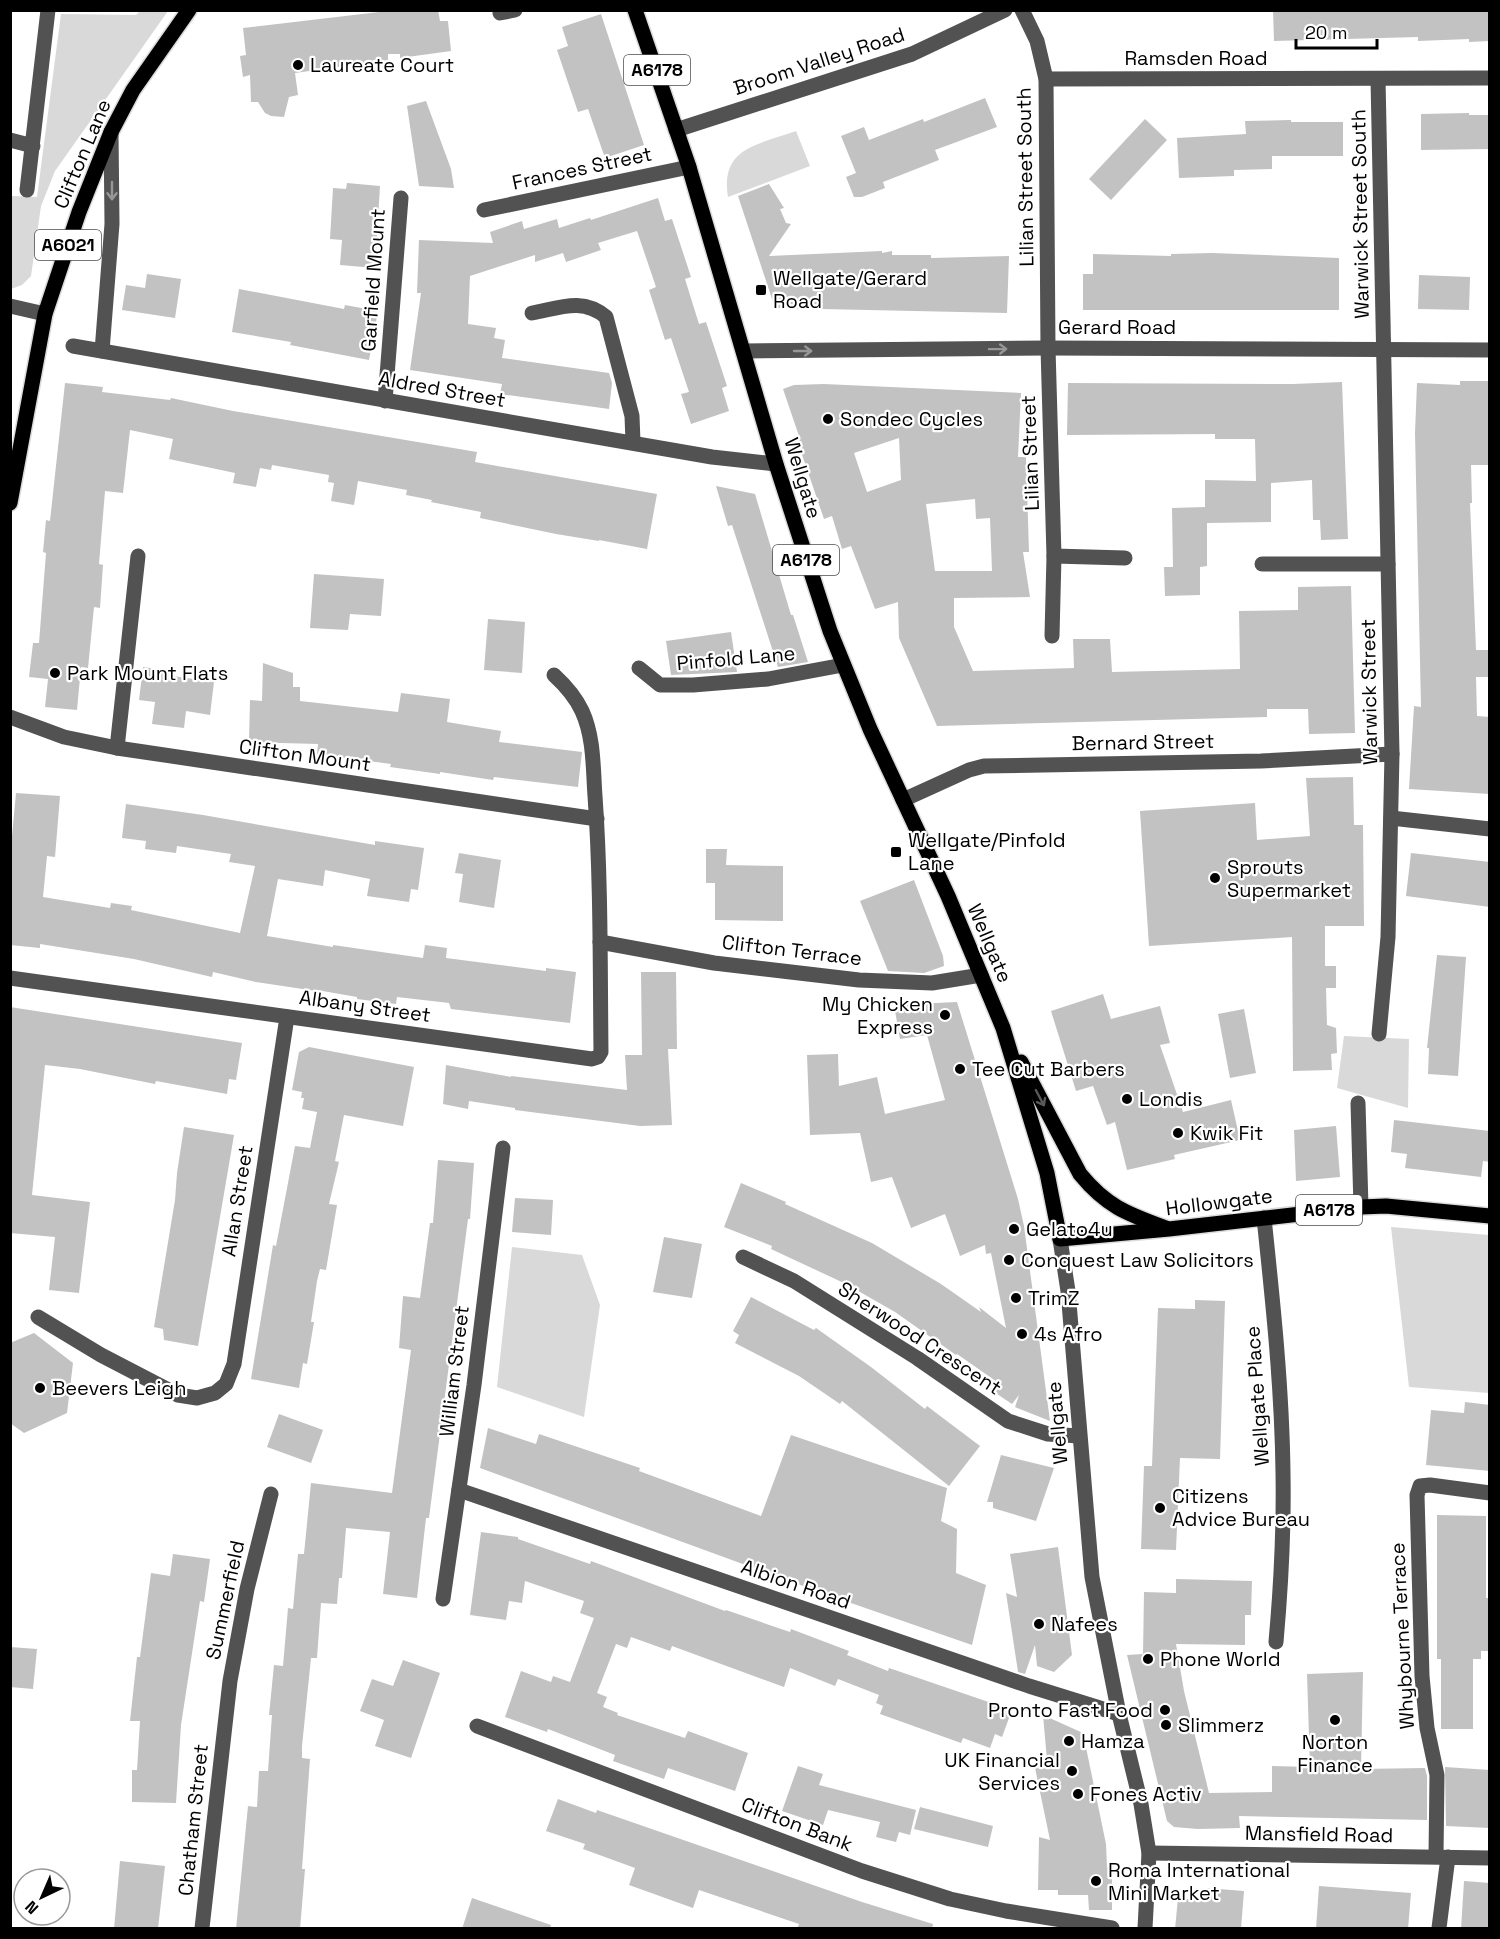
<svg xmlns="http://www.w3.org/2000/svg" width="1500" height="1939" viewBox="0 0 1500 1939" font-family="'Space Grotesk',sans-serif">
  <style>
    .green { fill: #d9d9d9 }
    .building { fill: #c2c2c2; fill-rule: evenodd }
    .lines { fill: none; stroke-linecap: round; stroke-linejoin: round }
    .major-casing { stroke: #dbdbdb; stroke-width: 18 }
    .minor { stroke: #525252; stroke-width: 15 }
    .major { stroke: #000; stroke-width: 15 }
    .oneway { stroke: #979797 }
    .oneway2 { stroke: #595959 }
    .poi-dot { fill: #000; stroke: #fff; stroke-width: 2 }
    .labels { text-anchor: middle; stroke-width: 4.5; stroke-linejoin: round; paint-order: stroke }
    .shield { fill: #fff; stroke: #4c4c4c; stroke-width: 1.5 }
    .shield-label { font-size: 18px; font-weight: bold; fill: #000 }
    .street-label { font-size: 20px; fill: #000; stroke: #fff }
    .poi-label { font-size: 20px; fill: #000; stroke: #fff; text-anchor: start }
  </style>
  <rect width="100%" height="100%" fill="#fff"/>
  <g class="green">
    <path d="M140,11H168L55,171L41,206L31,276L22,285L11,289L10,210L12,196L37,197L61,14L136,15Z"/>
    <path d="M796,131L810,166L728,197C720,147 758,145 796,131Z"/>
    <path d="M1344,1036L1409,1039L1408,1108L1337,1088Z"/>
    <path d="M1391,1227L1489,1235V1393L1409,1387Z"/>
    <path d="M512,1247L582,1255L600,1305L584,1417L497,1387Z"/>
  </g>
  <g class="building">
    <path d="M396,10H438L440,21H448L451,51L400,58V54H388V60L295,73L298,95L289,97L284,117L271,116L265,113L258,102H251L250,75L243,77L240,56L246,55L243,28Z"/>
    <path d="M1273,10H1403V12L1490,10V41L1469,42V39L1418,41V37L1274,41Z"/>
    <path d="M601,14L644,145L605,158L588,109L578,112L557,50L568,46L562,27Z"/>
    <path d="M985,98L997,127L935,150L939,160L883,182L885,188L862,197H854L846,177L856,173L841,136L864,127L869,140L923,119L924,122Z"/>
    <path d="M426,101L451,169L454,188L419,186L407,106Z"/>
    <path d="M1469,113V115H1490V149L1421,150V114Z"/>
    <path d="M1145,119L1167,140L1111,200L1089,179Z"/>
    <path d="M1291,120V122H1343V156H1272V169L1234,170V176L1179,178L1177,138L1246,134L1245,121Z"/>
    <path d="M347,183L380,186L375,268L340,265L342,240L330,239L333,188L346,189Z"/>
    <path d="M769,184L784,208L780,209L786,223L791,224L769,256L882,251V253L892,251V255H931V258L1009,256L1007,313L775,308L738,196Z"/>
    <path d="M658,198L665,221L672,219L691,277L685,279L699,324L706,322L727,386L722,388L729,411L691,424L681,394L689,392L671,338L665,340L649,290L656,287L637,231L598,243L601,250L566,262L563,253L535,262V255L470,276L468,324L496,328L494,338L505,340L502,358L609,373L612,383L609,409L500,394L502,384L410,370L421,293H417L419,240L493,243L490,232L522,221L524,229L557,219L559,228L590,218L591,220Z"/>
    <path d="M1212,253L1339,258V310H1083V274H1093V254L1171,256V254Z"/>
    <path d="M147,274L181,279L175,318L122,310L126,285L145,288Z"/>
    <path d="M1419,275L1470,277L1469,310L1418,309Z"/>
    <path d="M239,289L344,309L345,305L378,311L369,360L290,345L291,342L232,332Z"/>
    <path d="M1460,381H1490V465H1471L1472,503H1470L1476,650H1490V677H1476L1477,716L1490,717V794L1409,789L1414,706L1421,707L1415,433L1417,383L1460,385Z"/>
    <path d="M1342,382L1348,539L1321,540L1320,520H1313L1312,480L1271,483V522L1207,523V566L1200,567V595L1165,596L1164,567H1173L1172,508L1205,507V480L1256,481L1255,439H1215V434L1067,435L1068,383L1293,384Z"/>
    <path d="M65,383L103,387L102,392L170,400L171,398L233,411L477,452L475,462L657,494L647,549L599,540V541L556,534L480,518L481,512L431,502L432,500L406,495L407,490L358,481L354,505L331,501L334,483L328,482L329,475L272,465L271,470L260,468L256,487L233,483L235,473L169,459L173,439L130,430L123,493L105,491L99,564L103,565L100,608L94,607L88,668L81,667L77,710L45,707L48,679L29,677L33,643H39L46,553L43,552L46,520L50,521Z"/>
    <path d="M824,384L1021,393L1018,457H1026L1029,552H1023L1030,597L954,598V627L973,671L1074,668L1073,639H1110L1112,672L1240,669L1239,611L1298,610V587L1351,586L1355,733L1309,734L1308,709H1267V717L937,726L899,638L898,602L875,609L851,546L842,549L832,516L824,519L797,440L800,439L783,389L794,385ZM899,438L901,480L867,492L854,453ZM975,499L976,519L990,518L992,571H935L926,504Z"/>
    <path d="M716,486L755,494L791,615H793L808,662L778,667L732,525L728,526Z"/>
    <path d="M314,574L384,579L381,616L350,614L348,630L310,628Z"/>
    <path d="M488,619L525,622L522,673L484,670Z"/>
    <path d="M731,632L737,672L671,675L666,641Z"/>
    <path d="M263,663L293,673V687H300V701L398,712L401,693L450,699L447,722L501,731L499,742L582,752L578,787L494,777L493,780L440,772V774L390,767L391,764L317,754L318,744L249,742L250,700L262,701Z"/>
    <path d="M143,667L173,671V676L214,682L210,715L186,711L184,728L152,724L155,702L139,700Z"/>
    <path d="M1353,777L1354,825H1363L1364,926H1325V966H1336V988H1326L1327,1025L1336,1028L1337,1053L1331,1054L1332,1070L1293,1071L1292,937L1149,946L1140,811L1255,803L1257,840L1310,836L1306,778Z"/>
    <path d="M16,793L60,796L55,857L47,856L43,897L110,908L111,903L132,906L131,910L240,933L255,866L229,862L231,854L177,846L176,853L145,849L146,841L122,838L126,804L203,815L375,845V841L424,848L418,890L411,889L409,902L367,896L370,879L325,870L323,886L278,879L267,936L333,947V945L423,958L425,945L447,948L446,958L546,971V968L576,972L570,1023L451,1009L449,1003L397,997L396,1004L357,999V997L317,990L316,991L256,982L213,972L212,977L134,959L40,944V948L10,945V858Z"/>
    <path d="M706,849H727L726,865L783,866V921L715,920V883H706Z"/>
    <path d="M459,853L501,860L494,908L459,902L463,874L455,873Z"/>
    <path d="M1411,853L1490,862V907L1406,896Z"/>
    <path d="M914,880L943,956L944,966L924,973L888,971L860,901Z"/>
    <path d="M1437,955L1466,957L1458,1076L1428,1074L1429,1048H1427Z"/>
    <path d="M641,972H676L677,1049H668L672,1125L640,1126L515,1110V1108L469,1101L468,1109L443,1104L446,1065L511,1077V1076L627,1090L625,1055H642Z"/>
    <path d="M1103,994L1111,1019L1160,1006L1170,1043L1160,1045L1183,1112L1231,1100L1240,1140L1174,1155L1175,1159L1127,1170L1115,1122L1107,1125L1093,1086L1076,1091L1051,1011Z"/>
    <path d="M957,1002L1018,1199L1024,1226L1050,1421L1015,1407L1019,1395L1012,1404L994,1392L1000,1384L957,1354L956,1355L895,1312L846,1284L771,1249L772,1246L724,1227L741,1183L786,1202L785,1204L872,1243L941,1284L981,1312L979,1307L1006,1328L991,1253L986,1254L985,1245L960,1256L945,1214L911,1228L892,1177L871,1182L860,1133L810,1135L807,1055L838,1054L839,1086L877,1077L885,1114L945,1100L927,1035L900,1039L894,1005Z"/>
    <path d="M10,1007L242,1043L236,1080L229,1079L227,1094L156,1081L155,1084L80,1069L45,1065L32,1195L90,1202L79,1293L49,1290L55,1237L10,1233Z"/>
    <path d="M1244,1009L1256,1073L1230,1078L1218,1014Z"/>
    <path d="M309,1047L414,1067L403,1126L344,1115L335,1161L339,1162L329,1204L337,1205L326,1270L320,1269L317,1281L311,1322H314L307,1364L303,1363L299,1388L251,1379L273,1245L276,1246L295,1146L310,1148L317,1112L302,1109L304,1098H301L302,1092L292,1090L299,1052Z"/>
    <path d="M1394,1120L1490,1131V1162L1483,1161L1481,1177L1405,1168L1407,1154L1391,1152Z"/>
    <path d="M1336,1126L1340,1177L1296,1181L1294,1130Z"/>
    <path d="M184,1127L234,1135L198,1346L164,1340L163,1329L154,1327L175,1200L177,1173Z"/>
    <path d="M438,1160L474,1163L470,1219H468L429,1518H426L417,1598L383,1594L390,1532L346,1528L342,1578H339L337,1604L321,1603L317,1658H311L302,1746V1758L310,1759L302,1869H305L300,1929H236L248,1806L257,1807L259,1771H268L272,1715H269L274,1665L283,1666L288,1608L293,1609L298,1554H304L311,1483L392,1493L411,1350L399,1348L403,1296L420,1298L430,1223H433Z"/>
    <path d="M515,1198L553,1200L551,1235L512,1232Z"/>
    <path d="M664,1237L702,1244L692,1298L653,1292Z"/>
    <path d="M751,1297L814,1330L816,1328L871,1367L925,1409L927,1406L980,1446L949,1486L842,1401L840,1404L799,1376L735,1343L739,1335L733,1331Z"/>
    <path d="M1195,1300L1225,1301L1220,1459L1180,1458L1176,1550L1141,1549L1144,1466H1152L1158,1308L1195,1309Z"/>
    <path d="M34,1333L73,1363L67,1413L24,1433L10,1423V1343Z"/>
    <path d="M1465,1402L1490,1405V1471L1426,1465L1431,1410L1464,1413Z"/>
    <path d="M279,1414L323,1430L311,1463L267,1447Z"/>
    <path d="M488,1428L536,1444L539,1434L640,1468L639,1471L761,1516L791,1435L947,1488L941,1521L957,1529L956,1573L986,1585L972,1645L825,1594L480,1468Z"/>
    <path d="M1001,1455L1054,1468L1036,1521L993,1508V1502H987Z"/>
    <path d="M1437,1515L1486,1516V1598H1490L1489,1651H1481V1659H1473V1729H1441V1659H1437Z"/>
    <path d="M481,1532L518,1537V1539L590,1564L591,1561L725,1611L726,1610L790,1632L791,1629L849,1651L847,1655L888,1671L889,1668L1012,1710L1002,1737L995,1734L990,1748L963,1738L961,1743L880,1714L883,1706L876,1703L879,1695L838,1679L835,1686L790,1668L784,1687L672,1646L670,1651L631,1637L627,1648L616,1644L597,1693L607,1697L603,1707L618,1713L617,1715L685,1738L688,1731L748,1753L735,1791L668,1768L664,1779L613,1761L615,1755L548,1729L547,1732L505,1717L521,1671L551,1682L553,1676L570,1682L594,1618L580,1613L584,1601L525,1581L522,1603L509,1601L506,1620L470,1615Z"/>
    <path d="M1058,1547L1072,1655L1054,1672L1037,1666L1035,1645L1025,1674L1018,1672L1006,1593L1017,1597L1010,1554Z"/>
    <path d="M173,1554L210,1559L204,1602L200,1601L181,1725L176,1803L132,1802V1770H137L140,1721H130L137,1657H140L151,1573L170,1576Z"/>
    <path d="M1176,1579L1252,1581L1251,1615H1245V1645L1176,1644L1184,1691L1209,1793L1272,1792V1766L1310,1767L1307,1674L1363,1672L1361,1769L1425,1768L1427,1776V1820L1239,1816L1240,1828L1198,1829L1174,1827L1167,1821L1127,1655L1143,1654L1144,1592L1176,1593Z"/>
    <path d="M10,1647L37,1649L33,1689L10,1687Z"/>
    <path d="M403,1660L440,1673L411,1758L375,1746L384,1720L360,1711L372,1679L393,1686Z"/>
    <path d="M1043,1715L1083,1733L1106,1844L1107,1867L1112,1868V1910H1089L1088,1895H1058V1890H1038L1039,1837L1050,1840L1034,1763L1047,1760Z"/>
    <path d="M798,1766L823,1774L819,1785L916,1810L910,1835L899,1832L896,1842L876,1837L880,1822L828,1810L823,1825L782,1811Z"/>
    <path d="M1445,1767L1490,1770V1828L1446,1826Z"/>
    <path d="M558,1799L596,1813L597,1810L862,1902L933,1924L932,1929H797L799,1924L699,1890L693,1908L629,1885L635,1868L583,1849L585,1844L546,1831Z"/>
    <path d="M920,1807L993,1826L988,1847L914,1829Z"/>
    <path d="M120,1861L165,1866L158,1929H114Z"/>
    <path d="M1464,1881L1490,1883V1929H1461Z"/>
    <path d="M1319,1886L1411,1893L1408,1929H1316Z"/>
    <path d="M1206,1888L1244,1891L1241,1929H1175L1178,1898L1205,1901Z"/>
    <path d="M472,1898L551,1925L550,1929H462Z"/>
  </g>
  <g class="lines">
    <defs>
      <g id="major">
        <path d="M635,10L689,167L776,464L830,631L870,729L948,896L1003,1028L1047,1173L1060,1239L1169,1229L1361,1207L1386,1206L1490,1216"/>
        <path d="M10,503L45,314L79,212L111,132L133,90L189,10"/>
        <path d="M1021,1062L1080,1174C1107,1207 1128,1214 1166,1228"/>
      </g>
    </defs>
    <use href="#major" class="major-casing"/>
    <g class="minor">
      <path d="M1022,10L1037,41L1046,79L1048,348L1054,556L1052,636"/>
      <path d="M500,13L515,10"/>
      <path d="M1046,79L1490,78"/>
      <path d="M1378,79L1392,754L1388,937L1379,1034"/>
      <path d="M676,130L912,54L1005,10"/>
      <path d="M10,140L33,146"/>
      <path d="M27,190L48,10"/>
      <path d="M484,210L689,167"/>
      <path d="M10,306L45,314"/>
      <path d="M532,313C559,308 583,297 606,317L632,416L633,442"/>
      <path d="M73,346L712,457L776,464"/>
      <path d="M102,351L112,224L111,132"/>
      <path d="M744,351L1048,348L1490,350"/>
      <path d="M385,401L401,198"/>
      <path d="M1054,556L1125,558"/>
      <path d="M1262,564H1388"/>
      <path d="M639,668L660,685H693L768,679L843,665"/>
      <path d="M10,717L64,737L117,748L597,819"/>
      <path d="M117,748L138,556"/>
      <path d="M903,800L969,770L984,766L1261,761L1392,754"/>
      <path d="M1391,818L1490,829"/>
      <path d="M600,942L714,963L859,980L932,983L981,975"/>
      <path d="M10,978L592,1059L598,1057L601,1052C600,967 601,881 595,796C593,768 594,737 582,711C575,696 566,686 554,675"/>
      <path d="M1358,1103L1361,1207"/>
      <path d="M1264,1218C1273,1303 1282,1388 1283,1473C1284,1530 1281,1586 1276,1642"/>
      <path d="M1060,1239L1068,1291L1092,1577L1119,1714L1141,1804L1149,1853L1145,1928"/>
      <path d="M743,1257L794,1281L917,1358L1008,1421L1048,1434L1079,1436"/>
      <path d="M38,1317L101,1355L178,1395L197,1398L215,1393L226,1384L234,1364L287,1017"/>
      <path d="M459,1490L1029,1686L1119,1714"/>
      <path d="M443,1599L474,1385L503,1148"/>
      <path d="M477,1726L862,1871L950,1899L1006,1911L1112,1928"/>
      <path d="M1149,1853L1490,1858"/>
      <path d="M1436,1856L1437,1775L1427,1728L1422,1676L1417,1495L1420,1486L1430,1485L1490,1493"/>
      <path d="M202,1928L230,1681L247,1589L271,1494"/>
      <path d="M1439,1928L1448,1857"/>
    </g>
    <use href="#major" class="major"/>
  </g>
  <defs><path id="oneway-shaft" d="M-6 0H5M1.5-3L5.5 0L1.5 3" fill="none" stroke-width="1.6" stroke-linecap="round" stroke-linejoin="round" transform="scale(1.5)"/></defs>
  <g class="oneway">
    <use href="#oneway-shaft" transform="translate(112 191) rotate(90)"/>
    <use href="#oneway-shaft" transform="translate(998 349) rotate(-1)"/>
    <use href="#oneway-shaft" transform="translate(803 351)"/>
  </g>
  <use class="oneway2" href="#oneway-shaft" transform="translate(1040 1098) rotate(62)"/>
  <g class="poi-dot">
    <circle cx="298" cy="65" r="6"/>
    <rect x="755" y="284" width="12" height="12" rx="3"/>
    <circle cx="828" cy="419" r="6"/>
    <circle cx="55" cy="673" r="6"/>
    <rect x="890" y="846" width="12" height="12" rx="3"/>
    <circle cx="1215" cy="878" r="6"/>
    <circle cx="945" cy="1015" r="6"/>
    <circle cx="960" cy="1069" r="6"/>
    <circle cx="1127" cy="1099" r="6"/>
    <circle cx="1178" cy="1133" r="6"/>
    <circle cx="1014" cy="1229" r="6"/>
    <circle cx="1009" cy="1260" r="6"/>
    <circle cx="1016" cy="1298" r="6"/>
    <circle cx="1022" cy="1334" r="6"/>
    <circle cx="40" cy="1388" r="6"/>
    <circle cx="1160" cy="1508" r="6"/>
    <circle cx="1039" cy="1624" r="6"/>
    <circle cx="1148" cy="1659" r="6"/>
    <circle cx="1165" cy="1710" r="6"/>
    <circle cx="1335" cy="1720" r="6"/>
    <circle cx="1166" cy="1725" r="6"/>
    <circle cx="1069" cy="1741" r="6"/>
    <circle cx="1072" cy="1771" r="6"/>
    <circle cx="1078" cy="1794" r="6"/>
    <circle cx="1096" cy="1881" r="6"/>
  </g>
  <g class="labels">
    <g class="shield">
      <rect x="624" y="55" width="66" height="30" rx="4.5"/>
      <rect x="35" y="230" width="66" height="30" rx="4.5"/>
      <rect x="773" y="545" width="66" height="30" rx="4.5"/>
      <rect x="1296" y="1195" width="66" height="30" rx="4.5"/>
    </g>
    <g class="shield-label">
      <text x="657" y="76">A6178</text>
      <text x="68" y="251">A6021</text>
      <text x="806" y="566">A6178</text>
      <text x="1329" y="1216">A6178</text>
    </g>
    <g class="street-label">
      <text x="1196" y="65">Ramsden Road</text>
      <text transform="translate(819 61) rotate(-18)" y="7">Broom Valley Road</text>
      <text transform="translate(82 154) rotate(-67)" y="7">Clifton Lane</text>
      <text transform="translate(582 168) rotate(-12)" y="7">Frances Street</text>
      <text transform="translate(1025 177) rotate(-91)" y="7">Lilian Street South</text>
      <text transform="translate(1360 214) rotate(-91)" y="7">Warwick Street South</text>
      <text transform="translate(373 280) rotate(-86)" y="7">Garfield Mount</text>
      <text x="1117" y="334">Gerard Road</text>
      <text transform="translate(442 389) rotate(10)" y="7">Aldred Street</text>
      <text transform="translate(1030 453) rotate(-92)" y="7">Lilian Street</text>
      <text transform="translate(803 478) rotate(73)" y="7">Wellgate</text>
      <text transform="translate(736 658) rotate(-5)" y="7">Pinfold Lane</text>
      <text transform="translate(1369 692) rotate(-91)" y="7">Warwick Street</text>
      <text transform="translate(1143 742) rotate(-1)" y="7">Bernard Street</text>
      <text transform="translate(305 755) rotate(8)" y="7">Clifton Mount</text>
      <text transform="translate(990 943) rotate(67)" y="7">Wellgate</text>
      <text transform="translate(792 950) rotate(7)" y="7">Clifton Terrace</text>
      <text transform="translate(365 1006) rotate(8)" y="7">Albany Street</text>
      <text transform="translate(237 1201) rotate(-81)" y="7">Allan Street</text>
      <text transform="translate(1219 1202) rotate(-7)" y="7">Hollowgate</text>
      <text transform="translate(920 1338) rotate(33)" y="7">Sherwood Crescent</text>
      <text transform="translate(454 1371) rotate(-83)" y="7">William Street</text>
      <text transform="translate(1257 1396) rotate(-94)" y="7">Wellgate Place</text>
      <text transform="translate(1057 1423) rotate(-95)" y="7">Wellgate</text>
      <text transform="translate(796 1584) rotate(19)" y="7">Albion Road</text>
      <text transform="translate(225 1600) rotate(-78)" y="7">Summerfield</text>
      <text transform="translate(1402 1636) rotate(-93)" y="7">Whybourne Terrace</text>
      <text transform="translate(193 1820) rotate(-84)" y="7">Chatham Street</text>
      <text transform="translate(797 1824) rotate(21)" y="7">Clifton Bank</text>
      <text transform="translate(1319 1834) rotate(1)" y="7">Mansfield Road</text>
    </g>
    <g class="poi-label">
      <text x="310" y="72">Laureate Court</text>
      <text x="773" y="285">Wellgate/Gerard<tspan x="773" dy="23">Road</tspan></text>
      <text x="840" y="426">Sondec Cycles</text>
      <text x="67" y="680">Park Mount Flats</text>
      <text x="908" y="847">Wellgate/Pinfold<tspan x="908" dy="23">Lane</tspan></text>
      <text x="1227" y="874">Sprouts<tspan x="1227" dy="23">Supermarket</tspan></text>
      <text x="933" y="1011" text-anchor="end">My Chicken<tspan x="933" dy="23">Express</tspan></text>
      <text x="972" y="1076">Tee Cut Barbers</text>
      <text x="1139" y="1106">Londis</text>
      <text x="1190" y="1140">Kwik Fit</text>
      <text x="1026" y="1236">Gelato4u</text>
      <text x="1021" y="1267">Conquest Law Solicitors</text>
      <text x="1028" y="1305">TrimZ</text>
      <text x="1034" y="1341">4s Afro</text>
      <text x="52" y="1395">Beevers Leigh</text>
      <text x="1172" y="1503">Citizens<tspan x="1172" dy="23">Advice Bureau</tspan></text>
      <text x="1051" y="1631">Nafees</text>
      <text x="1160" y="1666">Phone World</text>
      <text x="1153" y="1717" text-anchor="end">Pronto Fast Food</text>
      <text x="1178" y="1732">Slimmerz</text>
      <text x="1081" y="1748">Hamza</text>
      <text x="1335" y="1749" text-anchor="middle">Norton<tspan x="1335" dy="23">Finance</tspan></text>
      <text x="1060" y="1767" text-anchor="end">UK Financial<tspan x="1060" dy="23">Services</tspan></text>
      <text x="1090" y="1801">Fones Activ</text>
      <text x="1108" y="1877">Roma International<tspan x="1108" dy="23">Mini Market</tspan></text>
    </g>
  </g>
  <rect width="1500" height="1939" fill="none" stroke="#000000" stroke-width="24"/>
  <g transform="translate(42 1897) rotate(224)"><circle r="28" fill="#ffffff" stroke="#999999" stroke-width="1.5"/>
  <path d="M0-4.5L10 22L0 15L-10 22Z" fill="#000000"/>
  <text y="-9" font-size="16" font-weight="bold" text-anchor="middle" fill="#000000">N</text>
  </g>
  <path d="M1296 39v9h81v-9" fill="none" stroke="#000000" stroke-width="3"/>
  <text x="1305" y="39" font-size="18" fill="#000000" stroke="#ffffff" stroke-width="4.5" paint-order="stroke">20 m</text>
</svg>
